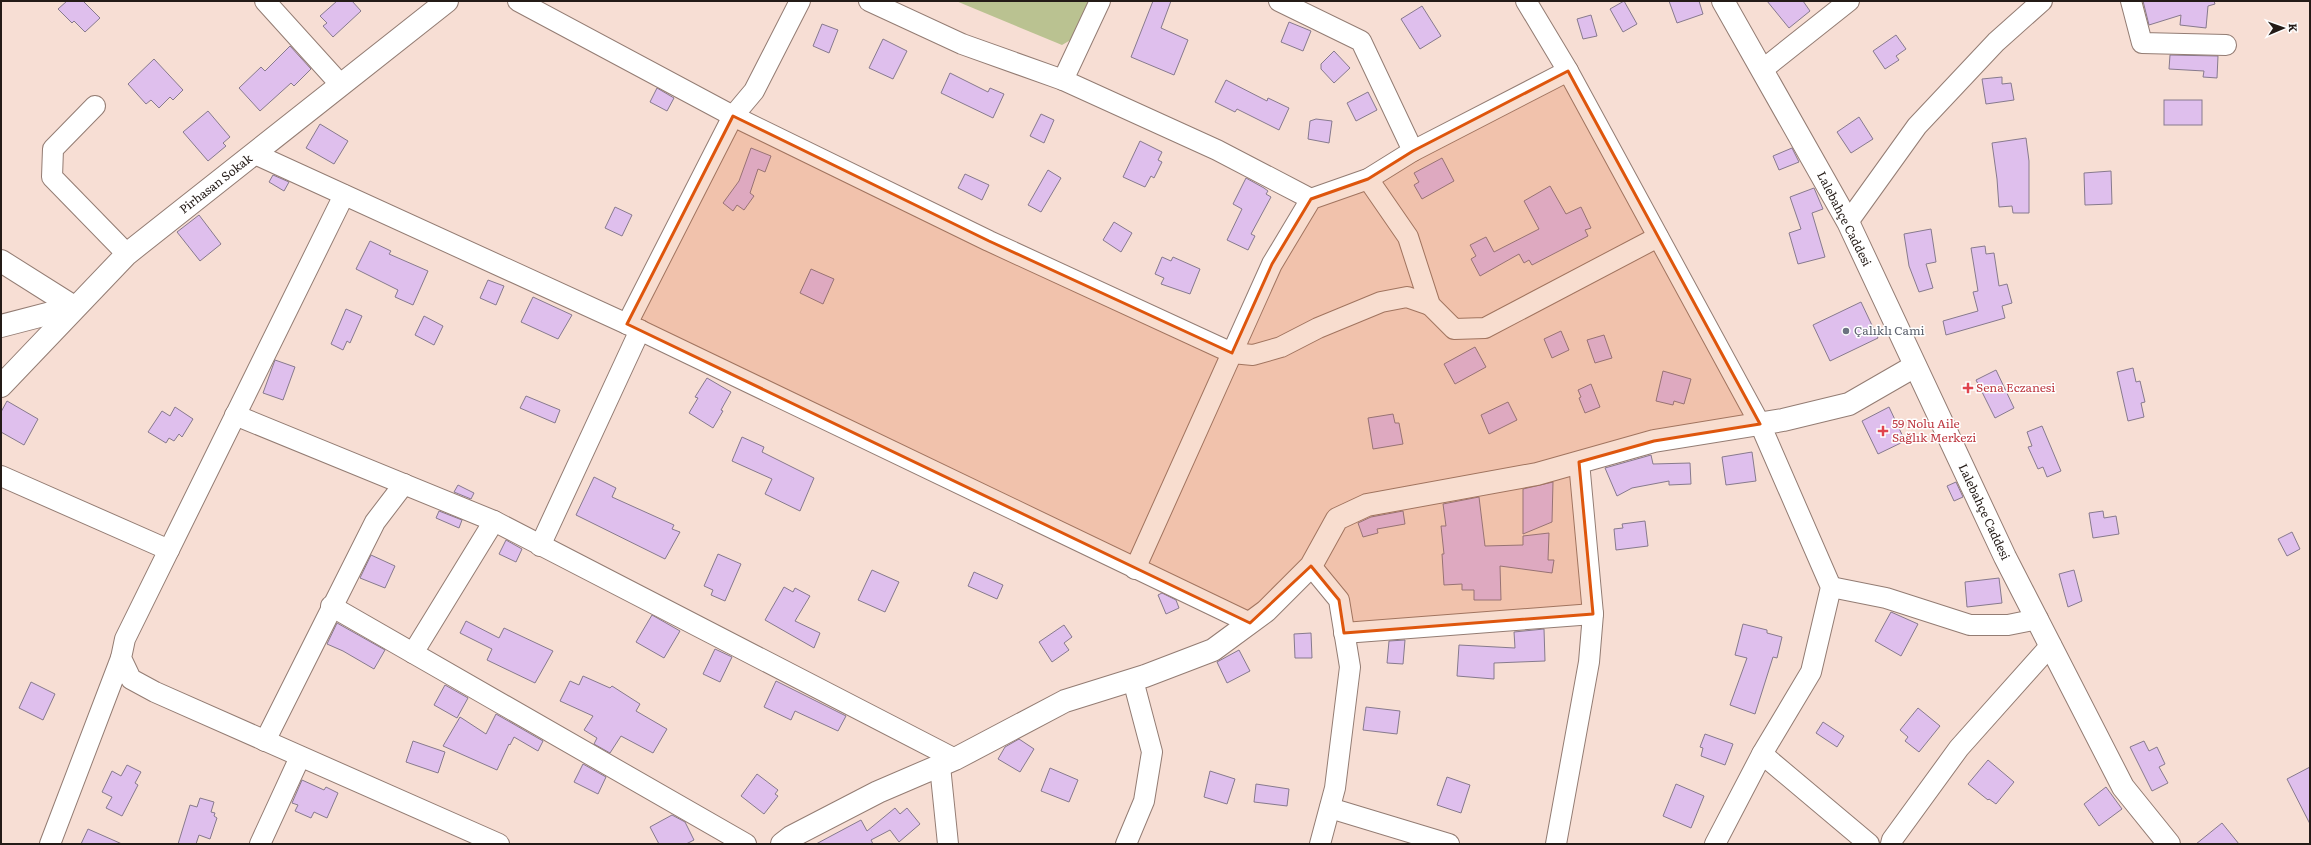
<svg xmlns="http://www.w3.org/2000/svg" width="2311" height="845" viewBox="0 0 2311 845" font-family="Literata,serif">
  <style>
    .green { fill: #bac291 }
    .building { fill: #dfbfed; stroke: #877a8d }
    .lines { fill: none; stroke-linecap: round; stroke-linejoin: round }
    .minor-casing { stroke: #937c73; stroke-width: 22 }
    .tertiary-casing { stroke: #937c73; stroke-width: 24 }
    .minor { stroke: #fff; stroke-width: 20 }
    .tertiary { stroke: #fff; stroke-width: 22 }
    .marked { fill: #de560d; fill-opacity: 0.2; stroke: #de560d; stroke-width: 3; stroke-linejoin: round }
    .worship-dot { fill: #6b7280; stroke: #fff; stroke-width: 1.5 }
    .health-dot { fill: #e0444e; stroke: #fff; stroke-width: 1.5 }
    .labels { text-anchor: middle; stroke-width: 3; stroke-linejoin: round; paint-order: stroke }
    .street-label { font-size: 12px; fill: #241b17; stroke: #fff }
    .worship-label { font-size: 12px; fill: #5b616d; stroke: #fff; text-anchor: start }
    .health-label { font-size: 12px; fill: #be3a42; stroke: #fff; text-anchor: start }
  </style>
  <rect width="100%" height="100%" fill="#f7ded4"/>
  <path class="green" d="M956,1H1091L1074,38L1062,45Z"/>
  <g class="building">
    <path d="M67,1H83L100,18L85,32L74,21L72,23L58,9Z"/>
    <path d="M337,1H352L361,11L333,37L323,26L327,23L320,16Z"/>
    <path d="M1153,1H1171L1161,28L1188,40L1174,75L1131,57Z"/>
    <path d="M1624,1L1637,24L1623,32L1610,9Z"/>
    <path d="M1669,1H1699L1703,14L1677,23Z"/>
    <path d="M1767,1H1803L1810,11L1789,28Z"/>
    <path d="M2143,1H2214L2215,4L2208,6L2206,28L2180,25L2181,15L2149,25Z"/>
    <path d="M1422,6L1441,36L1420,49L1401,19Z"/>
    <path d="M1591,15L1597,36L1583,39L1577,19Z"/>
    <path d="M1289,22L1311,31L1303,51L1281,42Z"/>
    <path d="M822,24L838,30L829,53L813,46Z"/>
    <path d="M1896,35L1906,49L1896,56L1899,60L1885,69L1873,51Z"/>
    <path d="M883,39L907,51L893,79L869,68Z"/>
    <path d="M290,46L311,69L294,86L291,83L260,111L239,88L261,67L265,71Z"/>
    <path d="M1334,51L1350,68L1334,83L1321,69V64Z"/>
    <path d="M2170,55L2218,56L2217,78L2203,77L2204,71L2169,69Z"/>
    <path d="M154,59L183,90L173,100L170,97L159,108L151,100L146,104L128,84Z"/>
    <path d="M950,73L988,92L990,88L1004,94L993,118L941,93Z"/>
    <path d="M2002,77V84L2011,83L2014,100L1986,104L1982,79Z"/>
    <path d="M1226,80L1267,101L1268,98L1289,108L1279,130L1237,109L1235,112L1215,102Z"/>
    <path d="M657,88L674,98L667,111L650,102Z"/>
    <path d="M1368,92L1377,110L1356,121L1347,103Z"/>
    <rect x="2164" y="100" width="38" height="25"/>
    <path d="M208,111L230,137L223,143L226,146L208,161L183,132Z"/>
    <path d="M1041,114L1054,120L1044,143L1030,136Z"/>
    <path d="M1859,117L1873,139L1851,153L1837,132Z"/>
    <path d="M1316,119L1332,121L1329,143L1308,139L1310,121Z"/>
    <path d="M320,124L348,141L334,164L306,148Z"/>
    <path d="M2026,138L2029,161V213H2013L2012,206L1999,207L1997,179L1992,143Z"/>
    <path d="M1140,141L1162,152L1158,160L1162,162L1154,178L1151,176L1145,187L1123,177Z"/>
    <path d="M751,148L771,156L765,172L758,169L750,193L754,196L744,210L737,205L733,211L723,203L739,181Z"/>
    <path d="M1792,148L1799,162L1779,170L1773,156Z"/>
    <path d="M1442,158L1454,181L1422,199L1414,185L1419,182L1414,173Z"/>
    <path d="M1048,170L1061,178L1041,212L1028,205Z"/>
    <path d="M2111,171L2112,204L2085,205L2084,173Z"/>
    <path d="M965,174L989,185L982,200L958,188Z"/>
    <path d="M273,175L289,182L284,191L269,182Z"/>
    <path d="M1246,178L1264,188L1268,191L1266,194L1271,197L1251,234L1255,236L1248,250L1227,240L1242,209L1233,204Z"/>
    <path d="M1550,186L1566,214L1581,207L1591,228L1585,230L1588,236L1532,265L1529,260L1524,263L1519,254L1480,276L1471,259L1476,256L1470,245L1486,237L1494,252L1539,229L1524,201Z"/>
    <path d="M1814,188L1823,209L1812,213L1825,257L1798,264L1789,233L1801,229L1790,197Z"/>
    <path d="M615,207L632,215L622,236L605,228Z"/>
    <path d="M199,215L221,244L200,261L177,232Z"/>
    <path d="M1114,222L1132,233L1121,252L1103,240Z"/>
    <path d="M1931,229L1936,262L1926,264L1933,288L1919,292L1909,266L1904,234Z"/>
    <path d="M370,241L391,251L389,254L428,271L413,305L395,297L398,290L356,269Z"/>
    <path d="M1985,246L1986,254L1994,253L1999,286L2007,284L2012,303L2002,306L2005,318L1946,335L1943,321L1978,311L1973,292L1978,291L1971,248Z"/>
    <path d="M1162,257L1171,261L1173,257L1200,269L1190,294L1161,284L1164,278L1155,274Z"/>
    <path d="M811,269L834,279L823,304L800,293Z"/>
    <path d="M488,280L504,286L496,305L480,298Z"/>
    <path d="M533,297L572,315L558,339L521,322Z"/>
    <path d="M1861,302L1878,338L1830,361L1813,325Z"/>
    <path d="M346,309L362,316L350,343L347,341L343,350L331,344Z"/>
    <path d="M424,316L443,326L434,345L415,335Z"/>
    <path d="M1561,331L1569,350L1552,358L1544,339Z"/>
    <path d="M1604,335L1612,358L1595,363L1587,340Z"/>
    <path d="M1475,347L1486,367L1455,384L1444,364Z"/>
    <path d="M275,360L295,367L283,400L263,393Z"/>
    <path d="M2133,368L2136,382L2140,381L2145,402L2141,403L2144,417L2128,421L2117,372Z"/>
    <path d="M1996,370L2014,408L1995,418L1976,380Z"/>
    <path d="M1663,371L1691,379L1684,404L1674,401L1673,405L1656,401Z"/>
    <path d="M707,378L731,392L721,410L723,411L713,428L689,413L698,398L695,397Z"/>
    <path d="M1591,384L1600,407L1585,413L1579,398L1581,397L1578,390Z"/>
    <path d="M526,396L560,410L555,423L520,408Z"/>
    <path d="M7,401L38,419L24,445L1,432V412Z"/>
    <path d="M1508,402L1517,420L1489,434L1481,415Z"/>
    <path d="M175,407L193,419L182,437L179,434L174,441L169,438L166,443L148,432L162,411L170,416Z"/>
    <path d="M1889,407L1905,441L1878,454L1862,421Z"/>
    <path d="M1393,414L1395,423H1399L1403,444L1373,449L1368,418Z"/>
    <path d="M2042,426L2061,471L2047,477L2043,467L2038,469L2028,447L2032,446L2027,432Z"/>
    <path d="M742,437L764,447L762,452L814,478L800,511L765,494L772,479L732,461Z"/>
    <path d="M1752,452L1756,481L1726,485L1722,457Z"/>
    <path d="M1651,455L1653,464L1690,463L1691,484L1669,485V481L1632,488L1617,496L1605,468Z"/>
    <path d="M594,477L616,488L612,497L674,525L672,529L680,532L665,559L576,515Z"/>
    <path d="M1553,482L1552,522L1523,534V489Z"/>
    <path d="M1956,482L1963,497L1954,501L1947,486Z"/>
    <path d="M458,485L474,493L471,499L454,492Z"/>
    <path d="M1479,497L1485,546L1523,545V536L1549,533L1548,560H1554L1552,573L1500,566L1501,600H1474V590H1462V584L1444,585L1442,554H1444L1441,526H1446L1443,504Z"/>
    <path d="M439,511L462,520L459,528L436,518Z"/>
    <path d="M1403,511L1405,524L1377,529L1378,533L1363,537L1358,523L1371,517Z"/>
    <path d="M2103,511L2104,518L2116,516L2119,534L2093,538L2089,513Z"/>
    <path d="M1645,521L1648,546L1616,550L1614,529L1623,528L1622,524Z"/>
    <path d="M2292,532L2300,549L2287,556L2278,539Z"/>
    <path d="M506,540L522,549L516,562L499,554Z"/>
    <path d="M718,554L741,564L725,601L711,595L713,590L704,586Z"/>
    <path d="M371,555L395,566L385,588L360,578Z"/>
    <path d="M872,570L899,582L885,612L858,600Z"/>
    <path d="M2074,570L2082,601L2068,607L2059,574Z"/>
    <path d="M974,572L1003,585L997,599L968,586Z"/>
    <path d="M1999,578L2002,603L1967,607L1965,582Z"/>
    <path d="M784,587L793,592L795,588L810,596L795,621L820,633L814,648L765,620Z"/>
    <path d="M1162,593L1176,600L1179,608L1166,614L1158,595Z"/>
    <path d="M1891,612L1918,624L1901,656L1875,641Z"/>
    <path d="M652,615L680,631L664,658L636,642Z"/>
    <path d="M466,621L499,638L504,628L553,651L535,683L487,660L492,649L460,633Z"/>
    <path d="M337,623L385,650L374,669L343,651L327,644Z"/>
    <path d="M1743,624L1767,630V633L1782,637L1777,658L1773,657L1755,714L1730,705L1747,658L1735,655Z"/>
    <path d="M1064,625L1072,637L1064,643L1069,650L1052,662L1039,642Z"/>
    <path d="M1544,629L1545,661L1494,663V679L1457,676L1459,645L1515,648L1514,632Z"/>
    <path d="M1311,633L1312,658H1295L1294,634Z"/>
    <path d="M1405,640L1403,664L1387,663L1389,641Z"/>
    <path d="M715,649L732,657L720,682L703,674Z"/>
    <path d="M1239,650L1250,671L1227,683L1217,662Z"/>
    <path d="M583,676L610,688L612,686L640,704L636,711L667,729L653,753L621,736L610,753L594,744L597,738L584,730L593,716L560,701L570,681L579,685Z"/>
    <path d="M776,681L846,716L838,731L795,711L791,720L764,707Z"/>
    <path d="M31,682L55,694L43,720L19,708Z"/>
    <path d="M445,685L468,698L457,718L434,705Z"/>
    <path d="M1366,707L1400,711L1397,734L1363,730Z"/>
    <path d="M1918,708L1940,726L1919,752L1905,741L1908,737L1900,730Z"/>
    <path d="M496,714L543,741L538,751L514,737L510,745L509,744L497,770L443,746L460,717L486,734Z"/>
    <path d="M1823,722L1844,736L1837,747L1816,733Z"/>
    <path d="M1705,734L1733,744L1725,765L1701,756L1703,748L1700,747Z"/>
    <path d="M1019,739L1034,749L1020,772L998,759L1005,747Z"/>
    <path d="M413,741L445,752L438,773L406,762Z"/>
    <path d="M2144,741L2149,751L2157,747L2165,764L2159,767L2168,783L2152,791L2130,747Z"/>
    <path d="M1988,760L2014,782L1996,804L1989,799L1988,800L1968,784Z"/>
    <path d="M583,764L606,777L598,794L574,782Z"/>
    <path d="M127,765L141,772L135,783L138,785L122,816L106,808L112,797L102,792L112,771L121,776Z"/>
    <path d="M2310,767V824L2287,779Z"/>
    <path d="M1050,768L1078,780L1069,802L1041,791Z"/>
    <path d="M1210,771L1235,779L1227,804L1204,797Z"/>
    <path d="M757,774L778,790L775,794L778,796L764,814L741,796Z"/>
    <path d="M1447,777L1470,785L1461,813L1437,805Z"/>
    <path d="M302,780L324,790L326,787L338,793L327,818L314,812L311,818L295,811L298,805L292,803Z"/>
    <path d="M1256,784L1289,789L1287,806L1254,802Z"/>
    <path d="M1676,784L1704,796L1691,828L1663,816Z"/>
    <path d="M2106,787L2122,809L2099,826L2084,804Z"/>
    <path d="M200,798L214,802L211,812L215,813L214,816L217,818L210,839L199,835L196,844H178L190,805L197,807Z"/>
    <path d="M895,808L900,814L907,808L920,824L899,842L890,830L871,840L873,844H816L861,820L867,831Z"/>
    <path d="M672,815L685,822L694,840L686,844H659L650,827Z"/>
    <path d="M2222,823L2239,844H2196Z"/>
    <path d="M88,829L122,844H81Z"/>
  </g>
  <g class="lines">
    <defs>
      <g id="minor">
        <path d="M265,1L341,85"/>
        <path d="M518,1L733,116L989,241L1232,353L1253,355L1281,347L1318,328L1381,302L1407,297L1430,305"/>
        <path d="M869,1L962,44L1063,80L1217,150L1311,199"/>
        <path d="M1279,1L1361,41L1413,151"/>
        <path d="M1526,1L1568,71L1760,424L1831,587L1811,672L1762,754L1715,844"/>
        <path d="M2131,1L2142,43L2226,45"/>
        <path d="M1762,70L1849,1"/>
        <path d="M1063,80L1100,1"/>
        <path d="M95,106L53,149L52,177L127,254"/>
        <path d="M255,154L627,324L1250,623"/>
        <path d="M1368,179L1408,237L1430,305L1454,329L1485,328L1658,237"/>
        <path d="M344,195L125,639L121,658L131,679L155,692L499,844"/>
        <path d="M1848,222L1917,126L1996,42L2042,1"/>
        <path d="M627,324L733,116L754,91L800,1"/>
        <path d="M235,415L494,521"/>
        <path d="M1,476L169,550"/>
        <path d="M540,546L640,330"/>
        <path d="M1311,566L1339,600L1350,667L1335,788L1320,844"/>
        <path d="M1135,569L1272,264L1311,199L1368,179L1413,151L1568,71"/>
        <path d="M1831,587L1886,598L1970,625H2008L2038,619"/>
        <path d="M331,606L746,844"/>
        <path d="M1344,633L1593,614"/>
        <path d="M413,653L494,521L955,759"/>
        <path d="M265,741L375,522L404,484"/>
        <path d="M1762,754L1869,844"/>
        <path d="M940,766L948,844"/>
        <path d="M1330,808L1449,844"/>
        <path d="M50,844L121,658"/>
        <path d="M260,844L300,757"/>
        <path d="M1126,844L1144,801L1152,752L1133,680"/>
        <path d="M1556,844L1589,662L1593,614L1579,462"/>
        <path d="M1891,844L1892,840L1959,748L2051,645"/>
      </g>
      <g id="tertiary">
        <path d="M1723,1L1848,222L2005,557L2123,787L2169,844"/>
        <path d="M1,261L74,307"/>
        <path d="M1,326L74,307"/>
        <path d="M1,386L127,254L447,1"/>
        <path d="M782,844L791,837L878,792L955,759L1065,701L1145,676L1213,650L1266,611L1311,566L1337,519L1367,505L1537,474L1654,441L1783,420L1849,404L1915,366"/>
      </g>
    </defs>
    <use href="#minor" class="minor-casing"/>
    <use href="#tertiary" class="tertiary-casing"/>
    <use href="#minor" class="minor"/>
    <use href="#tertiary" class="tertiary"/>
  </g>
  <path class="marked" d="M1568,71L1760,424L1654,441L1579,462L1593,614L1344,633L1339,600L1311,566L1250,623L627,324L733,116L989,241L1232,353L1272,264L1311,199L1368,179L1413,151Z"/>
  <circle class="worship-dot" cx="1846" cy="331" r="4"/>
  <g class="health-dot">
    <path d="M1966 382h4v4h4v4h-4v4h-4v-4h-4v-4h4z"/>
    <path d="M1881 425h4v4h4v4h-4v4h-4v-4h-4v-4h4z"/>
  </g>
  <g class="labels">
    <g class="street-label">
      <text transform="translate(216 184) rotate(-38)" y="4">Pirhasan Sokak</text>
      <text transform="translate(1844 219) rotate(63)" y="4">Lalebahçe Caddesi</text>
      <text transform="translate(1984 512) rotate(65)" y="4">Lalebahçe Caddesi</text>
    </g>
    <g class="worship-label">
      <text x="1854" y="335">Çalıklı Cami</text>
    </g>
    <g class="health-label">
      <text x="1976" y="392">Sena Eczanesi</text>
      <text x="1892" y="428">59 Nolu Aile<tspan x="1892" dy="14">Sağlık Merkezi</tspan></text>
    </g>
  </g>
  <rect width="2311" height="845" fill="none" stroke="#241b17" stroke-width="4"/>
  <g transform="translate(2283 28) rotate(88)" stroke="#ffffff" stroke-width="3" paint-order="stroke">
  <path d="M0-3L7 15L0 10L-7 15Z" fill="#241b17"/>
  <text y="-6" font-size="11" font-weight="bold" text-anchor="middle" fill="#241b17">K</text>
  </g>
</svg>
